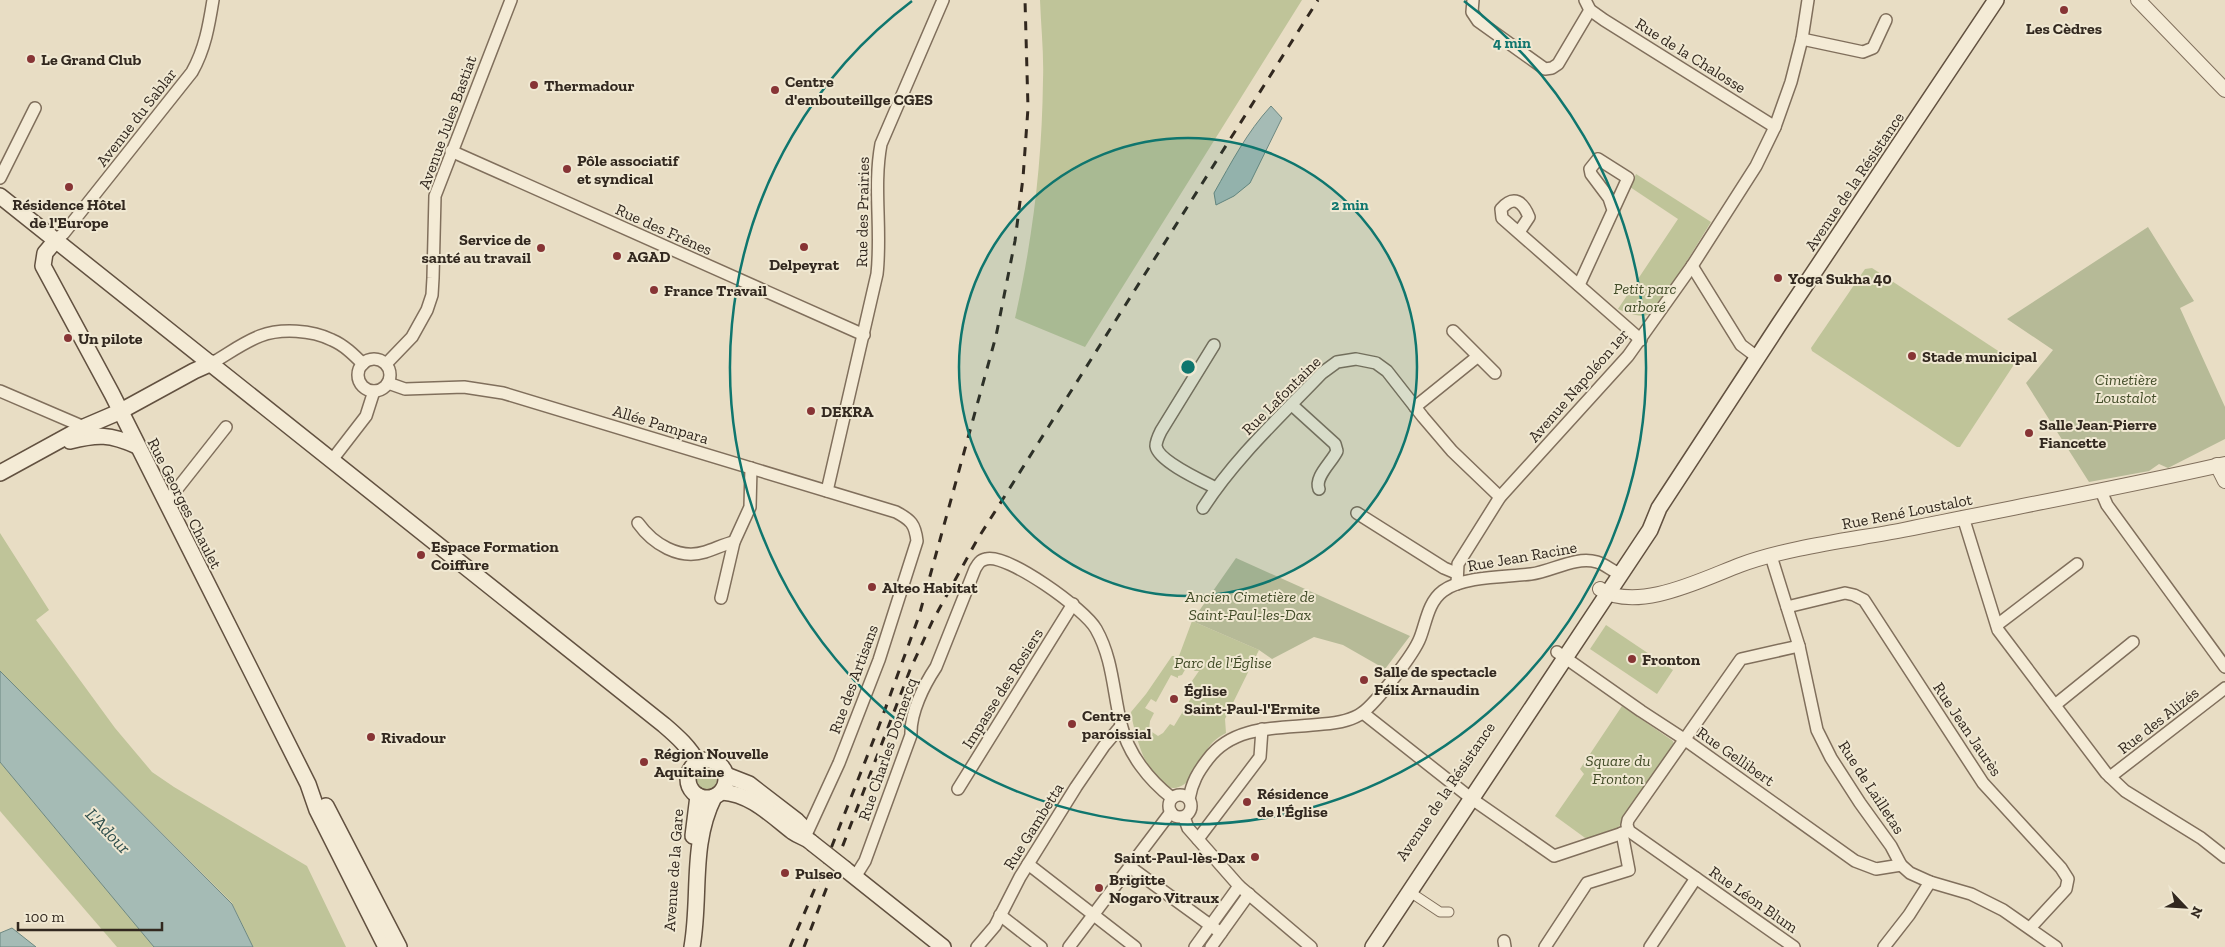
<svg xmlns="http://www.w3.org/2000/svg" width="2225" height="947" viewBox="0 0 2225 947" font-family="'Zilla Slab',serif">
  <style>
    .green { fill: #bfc499; fill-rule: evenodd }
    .cemetery { fill: #b6ba97 }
    .water { fill: #a5bbb5; stroke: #6d8881 }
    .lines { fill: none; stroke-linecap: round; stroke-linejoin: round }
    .pedestrian-casing { stroke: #806f5c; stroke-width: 11 }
    .minor-casing { stroke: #806f5c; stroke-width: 14 }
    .tertiary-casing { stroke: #806f5c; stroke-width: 16 }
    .secondary-casing { stroke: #625140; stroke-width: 18 }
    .pedestrian { stroke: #f4ebd6; stroke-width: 9 }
    .minor { stroke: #f4ebd6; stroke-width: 11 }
    .tertiary { stroke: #f4ebd6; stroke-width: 14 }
    .secondary { stroke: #f4ebd6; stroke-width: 15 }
    .rail { stroke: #32281f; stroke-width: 3; stroke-dasharray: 9 9; stroke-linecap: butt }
    .secondary-bridge-casing { stroke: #625140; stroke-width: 18; stroke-linecap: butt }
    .secondary-bridge { stroke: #f4ebd6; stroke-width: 15 }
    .ring { fill: none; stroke: #0f766e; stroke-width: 2.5 }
    .poi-dot { fill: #873435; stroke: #f0e8d2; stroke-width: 2 }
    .labels { text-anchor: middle; stroke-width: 4; stroke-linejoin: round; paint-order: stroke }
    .poi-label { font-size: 16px; font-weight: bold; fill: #32281f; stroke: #f0e8d2; text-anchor: start }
    .street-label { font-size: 16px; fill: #32281f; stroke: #f0e8d2 }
    .park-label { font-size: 16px; font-style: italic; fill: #424c28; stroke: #f0e8d2 }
    .water-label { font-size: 18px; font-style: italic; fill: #30504e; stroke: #f0e8d2 }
    .centre { fill: #0f766e; stroke: #f0e8d2; stroke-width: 2.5 }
    .ring-label { font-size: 15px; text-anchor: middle; font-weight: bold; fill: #0f766e; stroke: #f0e8d2; stroke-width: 4; stroke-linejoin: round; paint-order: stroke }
  </style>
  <rect width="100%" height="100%" fill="#e8ddc4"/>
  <g class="green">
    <path d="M1040,0H1302L1085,347L1015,318C1033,237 1042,163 1043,80C1044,54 1041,27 1040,0Z"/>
    <path d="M1636,174L1711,222L1656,311C1644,320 1630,314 1618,309L1678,219L1630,187Z"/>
    <path d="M1872,268L2012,360L2013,366L1960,447H1957L1812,351L1811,348L1865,269Z"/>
    <path d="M0,533L49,610L36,620L115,728L152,772L174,787L307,866L346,947H253L232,903L0,671Z"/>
    <path d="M1192,621L1259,650L1225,719L1226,733C1222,735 1217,738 1213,742C1202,753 1199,773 1186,783C1154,808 1134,734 1131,712L1146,694L1172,656H1179ZM1186,664L1195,671H1199L1192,681V685L1189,686L1196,690L1174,726L1170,724L1163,733L1158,736L1149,730L1150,721L1154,713L1145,708L1151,699L1156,702L1171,675L1178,678V676L1182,675L1186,668Z"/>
    <path d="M1606,625L1673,670L1657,694L1590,649Z"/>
    <path d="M1622,706L1673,741L1674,745L1616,831L1588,840L1555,816L1584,774L1580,769Z"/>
    <path d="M0,762L154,947H117L0,811Z"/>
    <circle cx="707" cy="779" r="10"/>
  </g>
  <g class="cemetery">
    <path d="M2148,227L2194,301L2180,308L2225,407V439L2168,468L2159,464L2149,471L2089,482L2026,383L2053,350L2007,319Z"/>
    <path d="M1236,558L1410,636L1385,669L1343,645L1314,637L1272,659L1259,650L1192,621Z"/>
  </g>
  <g class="water">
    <path d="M1271,106L1282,118L1250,183L1234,196L1216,205L1214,193C1231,163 1247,132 1271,106Z"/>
    <path d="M0,671L232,904L253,947H154L0,762Z"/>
    <path d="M12,928L36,947H0V933Z"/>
  </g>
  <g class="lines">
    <defs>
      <path id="pedestrian" d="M1410,892L1440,912H1449"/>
      <g id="minor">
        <path d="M1473,0L1472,12L1478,21L1545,69L1552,68L1558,64L1590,10"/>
        <path d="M1585,0L1590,10L1604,20L1775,127"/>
        <path d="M1802,39L1863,52L1873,48L1886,20"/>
        <path d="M451,151L864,335"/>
        <path d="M0,178L35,108"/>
        <path d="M1519,232L1529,217C1523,202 1514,194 1501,209L1502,218L1641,340"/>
        <path d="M56,240L64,233L192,72C205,49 209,25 213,0"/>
        <path d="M1692,266L1741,345L1757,357"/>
        <path d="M1579,285L1628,178L1598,159L1590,169L1591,174L1609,198L1613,210"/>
        <path d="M1453,331L1495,373"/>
        <path d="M1214,345L1161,431C1159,435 1156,441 1156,446C1158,461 1202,481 1216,488"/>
        <circle cx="374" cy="375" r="16"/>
        <path d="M212,363C228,354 242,343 260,336C281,328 312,330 332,340C344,345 354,355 363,364"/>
        <path d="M386,364L412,337L427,310L432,295L433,278L435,196L511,0"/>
        <path d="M388,383L405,389L464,387L503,393L896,512C911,520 915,524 917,541L879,660L839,763L805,837"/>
        <path d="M0,391L84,427"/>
        <path d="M1292,405L1335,444L1337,451C1332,462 1314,477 1319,489"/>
        <path d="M1415,407L1477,357"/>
        <path d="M332,460L366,416L374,391"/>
        <path d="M827,491L877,274C882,230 873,187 881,144L943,0"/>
        <path d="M2101,491L2107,505L2225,667"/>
        <path d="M166,503L226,427"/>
        <path d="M1203,508C1235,458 1281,416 1322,373L1337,362L1356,359L1376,363L1387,371L1423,417L1452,451L1500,497"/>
        <path d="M1357,513L1444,568L1456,573"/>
        <path d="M1963,517L1998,630L2106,773L2125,791L2201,838L2225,857"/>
        <path d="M638,523C653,544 679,560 705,552C715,549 724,544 734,542"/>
        <path d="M1771,556L1799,646L1817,730L1831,758L1860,803L1891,846L1901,865L1910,873L1930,882L1971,894L2003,910L2056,947"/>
        <path d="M1457,584L1458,564L1500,497L1628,356L1692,266L1756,166L1775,127L1791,82L1802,39L1808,0"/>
        <path d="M721,598L734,542L750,507L751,468"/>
        <path d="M1787,607L1845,593L1854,595L1864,600L1983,783L2061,868L2068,879L2066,889L2030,928"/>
        <path d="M1997,625L2077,564"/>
        <path d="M1557,652L1641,711L1684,739L1855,861L1876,869L1901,865"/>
        <path d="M2055,705L2133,642"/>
        <path d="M1363,713L1472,799L1554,856L1629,831"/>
        <path d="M2110,777L2225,688"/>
        <path d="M958,789L1073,604"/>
        <circle cx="1180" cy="806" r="11"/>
        <path d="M1189,799C1192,782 1198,772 1208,759C1235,723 1283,729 1323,724C1337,723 1351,721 1362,713C1376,703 1414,654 1420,638C1426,623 1428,602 1443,591C1463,576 1507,577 1531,574C1553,571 1575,556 1597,562C1605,564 1612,571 1620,574"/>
        <path d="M1184,817L1188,828L1239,886L1311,947"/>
        <path d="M1198,839L1260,757L1262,729"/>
        <path d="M1028,864L1135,947"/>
        <path d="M1130,867L1221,933"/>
        <path d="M855,877L865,861L911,735C910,713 924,685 936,667L975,569C978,564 980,560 986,559C1007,553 1085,609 1096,629C1113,659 1113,692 1121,724C1128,754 1149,780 1172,798"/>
        <path d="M1000,915L1041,947"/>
        <path d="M1504,941L1505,947"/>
        <path d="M977,947L995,926L1020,877L1076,787L1104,746L1121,726"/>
        <path d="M1069,947L1171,812"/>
        <path d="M1195,947L1239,886"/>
        <path d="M1211,947L1249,894"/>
        <path d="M1545,947L1587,883L1629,870L1622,833"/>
        <path d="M1650,947L1696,878"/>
        <path d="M1794,947L1629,831L1627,825L1628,820L1741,659L1799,646"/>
        <path d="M1884,947L1909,915L1930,882"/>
      </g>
      <g id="tertiary">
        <path d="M2138,0L2225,90"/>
        <path d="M2217,465L2225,481"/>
        <path d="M1600,589C1637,613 1703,579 1740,565C1789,547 1851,540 1903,530C2010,508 2118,488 2225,464"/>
      </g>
      <g id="secondary">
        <path d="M0,196L664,725C678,737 689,747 698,763"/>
        <path d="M56,240L45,253L43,266L112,394L308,784L317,810L386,947"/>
        <path d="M70,441C98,434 110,434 137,446"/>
        <path d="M0,473L84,427L119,412L194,371L212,363"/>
        <circle cx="707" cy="779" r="19"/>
        <path d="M726,775L749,784L797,821L803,827L805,837"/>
        <path d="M722,792C751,794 771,815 793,832C800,837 806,837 812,843"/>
        <path d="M326,806L399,947"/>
        <path d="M693,836L698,796"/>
        <path d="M845,869L943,947"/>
        <path d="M692,947C701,896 690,845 714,797"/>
        <path d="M1373,947L1650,530L1659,508L1778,326L1996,0"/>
      </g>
    </defs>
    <use href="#pedestrian" class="pedestrian-casing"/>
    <use href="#minor" class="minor-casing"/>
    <use href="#tertiary" class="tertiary-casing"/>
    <use href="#secondary" class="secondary-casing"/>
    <use href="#pedestrian" class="pedestrian"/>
    <use href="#minor" class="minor"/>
    <use href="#tertiary" class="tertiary"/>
    <use href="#secondary" class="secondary"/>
    <g class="rail">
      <path d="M790,947L821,874L879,726L919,616L996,336L1015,241L1023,178L1028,108L1025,0"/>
      <path d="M804,947L910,670L932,622L977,540L1318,0"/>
    </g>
    <defs>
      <path id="secondary-bridge" d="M812,843L845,869"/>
    </defs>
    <use href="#secondary-bridge" class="secondary-bridge-casing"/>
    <use href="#secondary-bridge" class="secondary-bridge"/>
  </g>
  <circle cx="1188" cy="367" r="229" fill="#0f766e" fill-opacity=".12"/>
  <g class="ring">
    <circle cx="1188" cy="367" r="229"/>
    <path d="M1464 1A458 458 0 1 1 912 1"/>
  </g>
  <g class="poi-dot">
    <circle cx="2064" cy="10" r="5"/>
    <circle cx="31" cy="59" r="5"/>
    <circle cx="534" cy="85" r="5"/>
    <circle cx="775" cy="90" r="5"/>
    <circle cx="567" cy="169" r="5"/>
    <circle cx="69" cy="187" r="5"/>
    <circle cx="804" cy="247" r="5"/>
    <circle cx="541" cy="248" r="5"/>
    <circle cx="617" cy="256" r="5"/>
    <circle cx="1778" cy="278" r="5"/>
    <circle cx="654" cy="290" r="5"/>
    <circle cx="68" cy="338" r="5"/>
    <circle cx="1912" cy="356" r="5"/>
    <circle cx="811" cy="411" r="5"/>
    <circle cx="2029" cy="433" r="5"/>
    <circle cx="421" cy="555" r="5"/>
    <circle cx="872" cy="587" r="5"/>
    <circle cx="1632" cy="659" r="5"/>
    <circle cx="1364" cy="680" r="5"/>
    <circle cx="1174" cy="699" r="5"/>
    <circle cx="1072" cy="724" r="5"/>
    <circle cx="371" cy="737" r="5"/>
    <circle cx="644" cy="762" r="5"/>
    <circle cx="1247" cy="802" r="5"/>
    <circle cx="1255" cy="857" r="5"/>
    <circle cx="785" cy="873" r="5"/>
    <circle cx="1099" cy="888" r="5"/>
  </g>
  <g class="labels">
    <g class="poi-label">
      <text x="2064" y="34" text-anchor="middle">Les Cèdres</text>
      <text x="41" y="65">Le Grand Club</text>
      <text x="785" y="87">Centre<tspan x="785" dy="18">d'embouteillge CGES</tspan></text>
      <text x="544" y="91">Thermadour</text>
      <text x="577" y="166">Pôle associatif<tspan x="577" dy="18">et syndical</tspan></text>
      <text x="69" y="210" text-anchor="middle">Résidence Hôtel<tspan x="69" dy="18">de l'Europe</tspan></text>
      <text x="531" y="245" text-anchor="end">Service de<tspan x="531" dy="18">santé au travail</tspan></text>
      <text x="627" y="262">AGAD</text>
      <text x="804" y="270" text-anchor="middle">Delpeyrat</text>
      <text x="1788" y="284">Yoga Sukha 40</text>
      <text x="664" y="296">France Travail</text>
      <text x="78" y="344">Un pilote</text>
      <text x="1922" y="362">Stade municipal</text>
      <text x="821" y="417">DEKRA</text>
      <text x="2039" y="430">Salle Jean-Pierre<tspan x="2039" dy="18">Fiancette</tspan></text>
      <text x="431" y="552">Espace Formation<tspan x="431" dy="18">Coiffure</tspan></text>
      <text x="882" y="593">Alteo Habitat</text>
      <text x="1642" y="665">Fronton</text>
      <text x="1374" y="677">Salle de spectacle<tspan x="1374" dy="18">Félix Arnaudin</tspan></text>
      <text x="1184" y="696">Église<tspan x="1184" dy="18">Saint-Paul-l'Ermite</tspan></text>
      <text x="1082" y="721">Centre<tspan x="1082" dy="18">paroissial</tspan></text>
      <text x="381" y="743">Rivadour</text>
      <text x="654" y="759">Région Nouvelle<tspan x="654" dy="18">Aquitaine</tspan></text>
      <text x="1257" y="799">Résidence<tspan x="1257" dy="18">de l'Église</tspan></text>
      <text x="1245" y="863" text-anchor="end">Saint-Paul-lès-Dax</text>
      <text x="795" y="879">Pulseo</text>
      <text x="1109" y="885">Brigitte<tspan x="1109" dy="18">Nogaro Vitraux</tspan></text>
    </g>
    <g class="street-label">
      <text transform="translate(1691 55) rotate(32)" y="6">Rue de la Chalosse</text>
      <text transform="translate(136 117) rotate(-52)" y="6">Avenue du Sablar</text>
      <text transform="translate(447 122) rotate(-70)" y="6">Avenue Jules Bastiat</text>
      <text transform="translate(1854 181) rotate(-56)" y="6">Avenue de la Résistance</text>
      <text transform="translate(862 212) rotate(-89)" y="6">Rue des Prairies</text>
      <text transform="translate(664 229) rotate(24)" y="6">Rue des Frênes</text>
      <text transform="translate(1578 385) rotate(-49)" y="6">Avenue Napoléon 1er</text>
      <text transform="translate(1281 395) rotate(-45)" y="6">Rue Lafontaine</text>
      <text transform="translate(661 424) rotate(17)" y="6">Allée Pampara</text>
      <text transform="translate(185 503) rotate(63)" y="6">Rue Georges Chaulet</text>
      <text transform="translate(1907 511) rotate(-11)" y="6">Rue René Loustalot</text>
      <text transform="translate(1522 556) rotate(-10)" y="6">Rue Jean Racine</text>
      <text transform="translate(853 679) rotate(-70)" y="6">Rue des Artisans</text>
      <text transform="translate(1002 688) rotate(-58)" y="6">Impasse des Rosiers</text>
      <text transform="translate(2158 720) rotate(-38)" y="6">Rue des Alizés</text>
      <text transform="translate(1968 729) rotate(56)" y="6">Rue Jean Jaurès</text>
      <text transform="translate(887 749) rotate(-71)" y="6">Rue Charles Domercq</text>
      <text transform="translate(1736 756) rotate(35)" y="6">Rue Gellibert</text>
      <text transform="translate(1872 787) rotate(57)" y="6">Rue de Lailletas</text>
      <text transform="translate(1445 791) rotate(-56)" y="6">Avenue de la Résistance</text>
      <text transform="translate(1033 826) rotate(-58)" y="6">Rue Gambetta</text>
      <text transform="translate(673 870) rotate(-86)" y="6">Avenue de la Gare</text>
      <text transform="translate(1754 899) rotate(35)" y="6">Rue Léon Blum</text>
    </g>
    <g class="park-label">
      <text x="1645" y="294">Petit parc<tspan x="1645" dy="18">arboré</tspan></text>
      <text x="2126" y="385">Cimetière<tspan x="2126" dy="18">Loustalot</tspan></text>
      <text x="1250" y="602">Ancien Cimetière de<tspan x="1250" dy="18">Saint-Paul-les-Dax</tspan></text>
      <text x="1223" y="668">Parc de l'Église</text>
      <text x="1618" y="766">Square du<tspan x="1618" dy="18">Fronton</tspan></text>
    </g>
    <g class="water-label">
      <text transform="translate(108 831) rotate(46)" y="6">L'Adour</text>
    </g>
  </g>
  <circle cx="1188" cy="367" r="8" class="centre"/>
  <g class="ring-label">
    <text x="1512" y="48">4 min</text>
    <text x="1350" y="210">2 min</text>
  </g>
  <g transform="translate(2185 907) rotate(115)" stroke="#f0e8d2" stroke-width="4" paint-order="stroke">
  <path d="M0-4L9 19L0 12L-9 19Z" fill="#32281f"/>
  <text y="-8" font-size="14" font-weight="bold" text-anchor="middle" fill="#32281f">N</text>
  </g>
  <path d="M18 922v8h144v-8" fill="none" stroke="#32281f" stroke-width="2.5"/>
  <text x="25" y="922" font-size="15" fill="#32281f" stroke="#f0e8d2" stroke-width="4" paint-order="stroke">100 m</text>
</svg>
